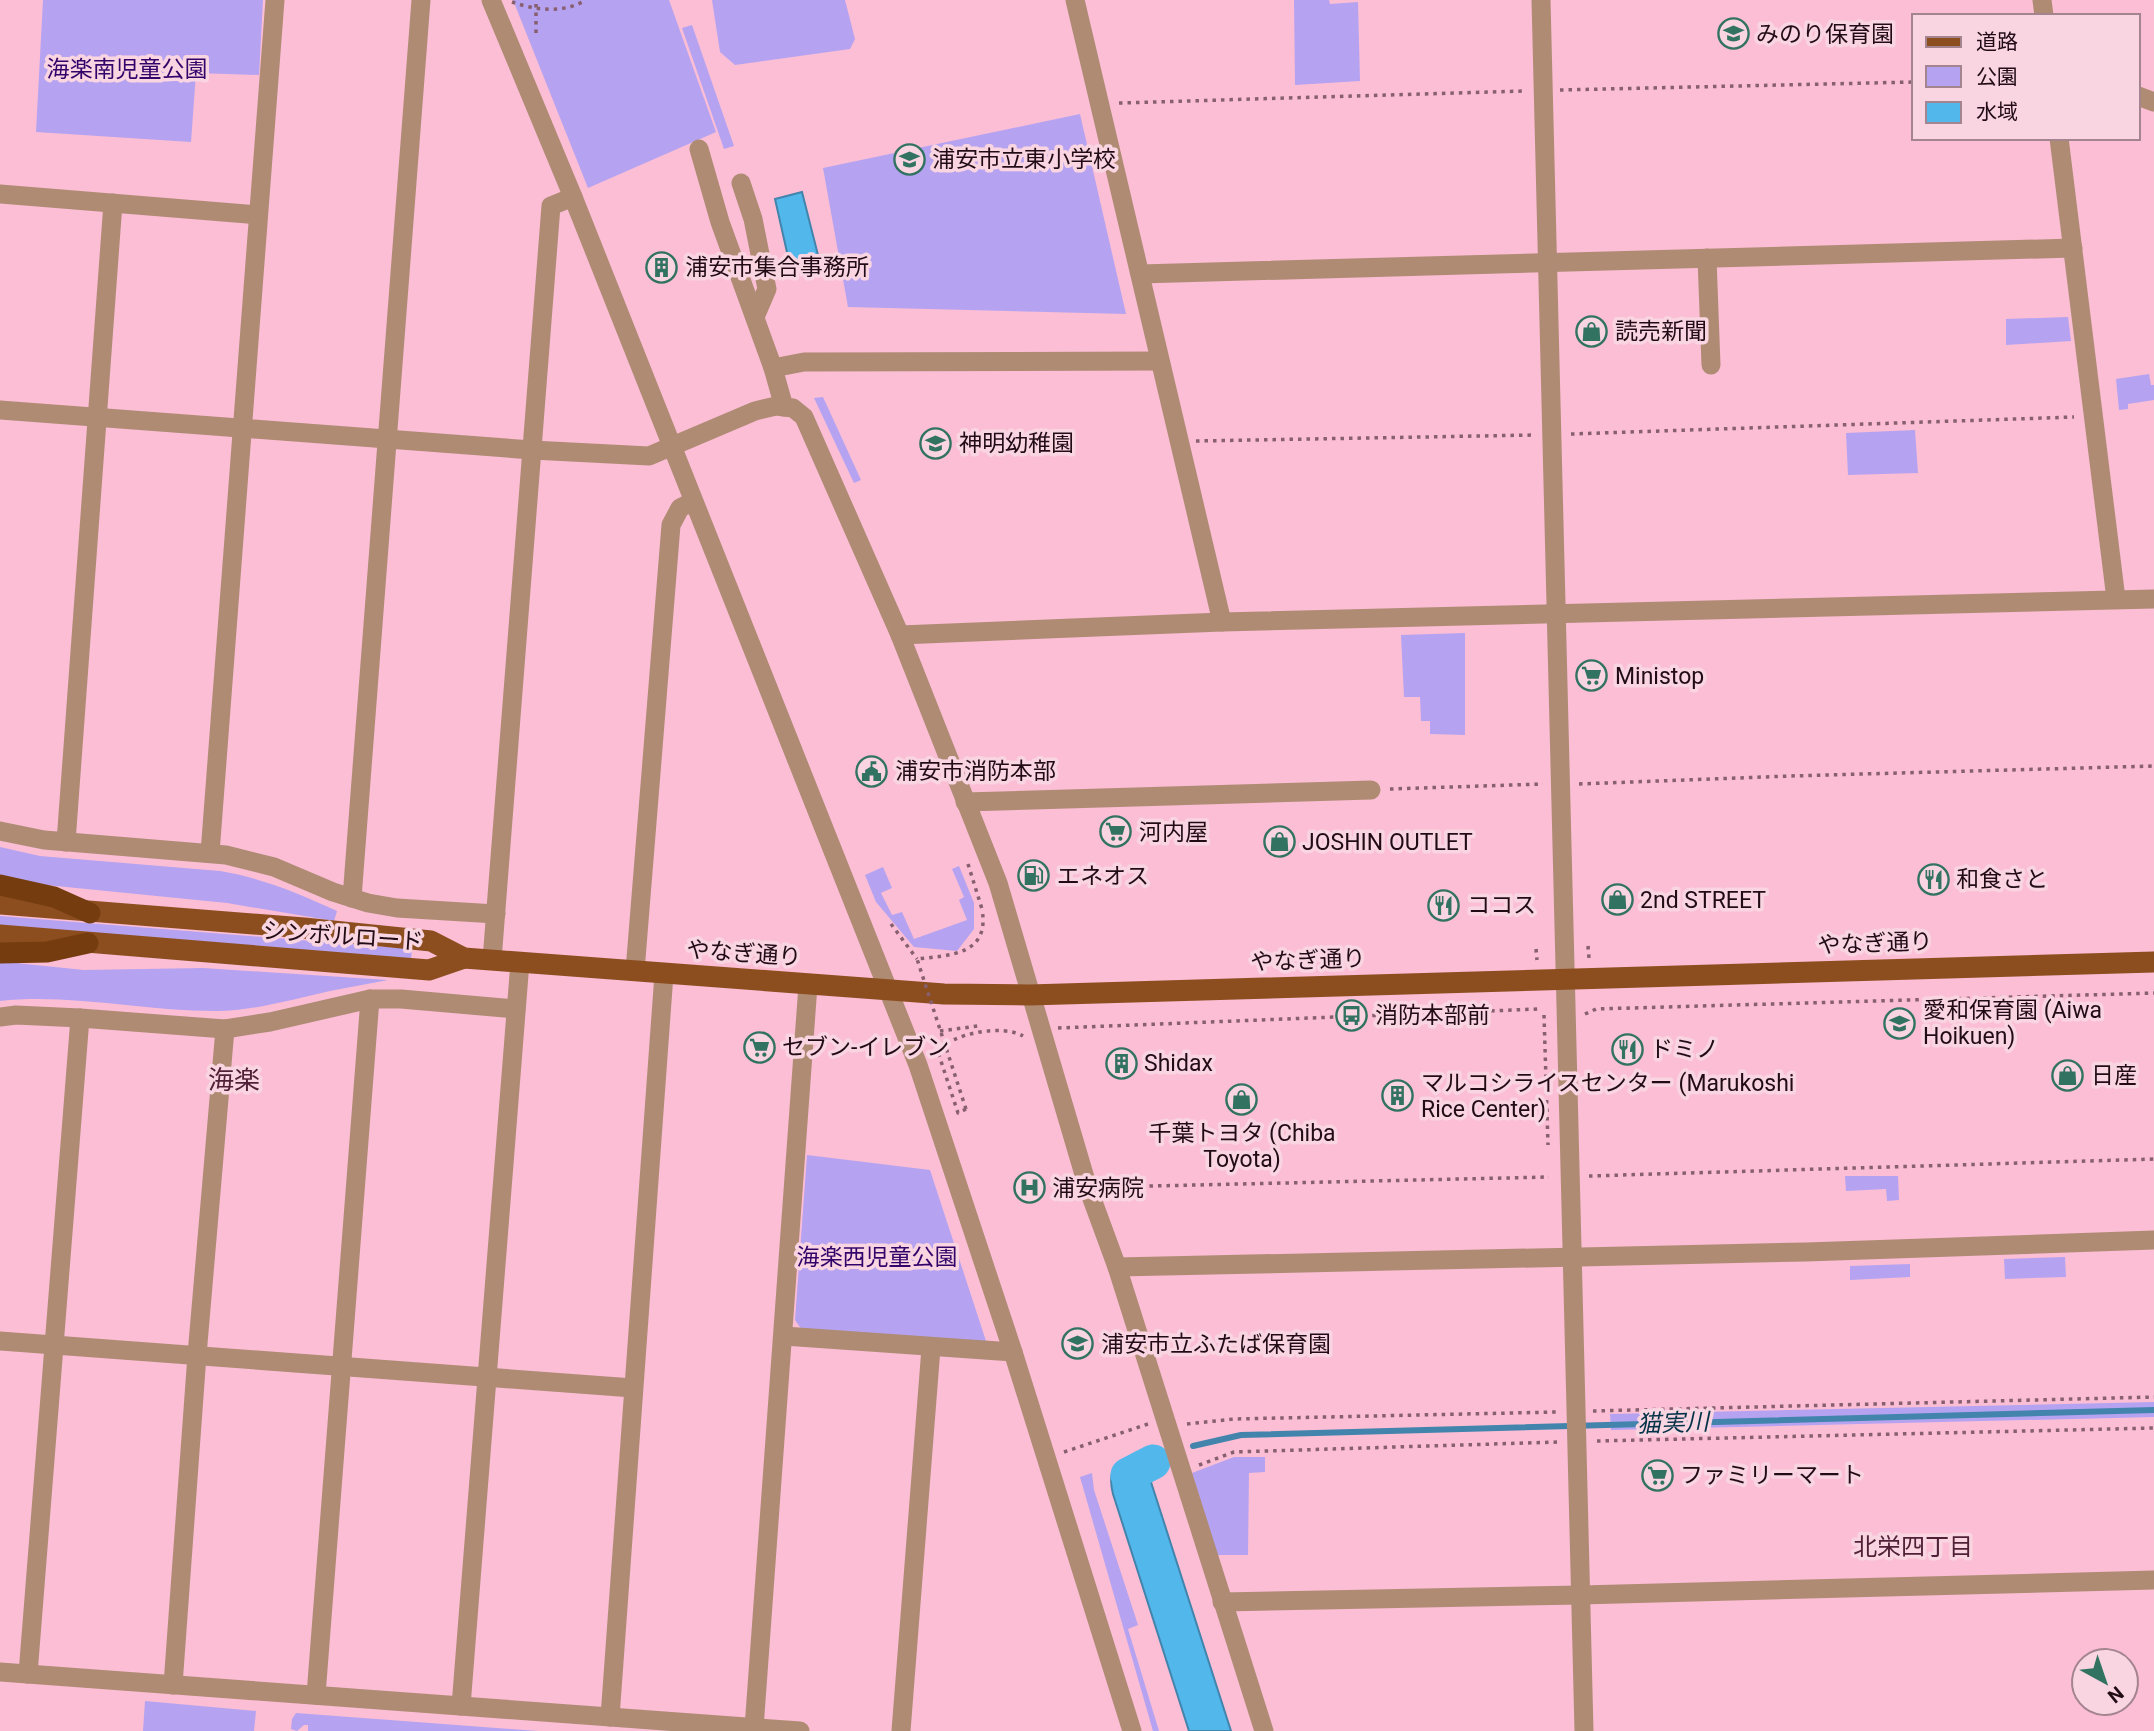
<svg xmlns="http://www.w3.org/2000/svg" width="2154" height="1731" viewBox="0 0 2154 1731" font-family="Roboto,'Noto Sans JP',sans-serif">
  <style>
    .green { fill: #b5a3f1 }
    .water { fill: #52b8ec; stroke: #4384ac; stroke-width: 2 }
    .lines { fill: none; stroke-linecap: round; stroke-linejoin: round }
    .stream { stroke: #4384ac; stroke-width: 6 }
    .river { stroke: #52b8ec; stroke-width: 35 }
    .path { stroke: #875f6f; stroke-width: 3.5; stroke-dasharray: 3.5 5; stroke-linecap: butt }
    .minor { stroke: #af8b74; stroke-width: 19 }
    .major { stroke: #8c4e1f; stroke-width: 21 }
    .highway { stroke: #753d0f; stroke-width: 21 }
    .path-bridge { stroke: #875f6f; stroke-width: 3.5; stroke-dasharray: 3.5 5; stroke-linecap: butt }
    .labels { text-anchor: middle; stroke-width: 7; stroke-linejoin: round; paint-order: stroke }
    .poi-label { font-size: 23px; fill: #210c15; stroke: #f9d4e1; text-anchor: start }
    .park-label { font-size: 23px; fill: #320369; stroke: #f9d4e1 }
    .street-label { font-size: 23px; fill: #210c15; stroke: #f9d4e1 }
    .water-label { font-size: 24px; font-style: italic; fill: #043348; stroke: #f9d4e1 }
    .neighbourhood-label { font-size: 24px; fill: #502136; stroke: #f9d4e1 }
    .quarter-label { font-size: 26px; fill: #502136; stroke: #f9d4e1 }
  </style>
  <rect width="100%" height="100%" fill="#fbbed5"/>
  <g class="green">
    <path d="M43,0H263L259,75L196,73L191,142L36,132Z"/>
    <path d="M513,0H669L716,132L588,188Z"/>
    <path d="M712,0H845L855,39L850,49L735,65L720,52Z"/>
    <path d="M1294,0H1329L1330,4L1358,2L1360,81L1295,85Z"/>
    <path d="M692,25L734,146L724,149L682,28Z"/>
    <path d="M1080,114L1126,314L848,307L823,168Z"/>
    <path d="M2068,317L2071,341L2006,345V319Z"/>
    <path d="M2149,374L2151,385H2154V400L2128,404V409L2119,410L2116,379Z"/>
    <path d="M823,397L861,480L854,483L814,398Z"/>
    <path d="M1915,430L1918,473L1848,475L1846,433Z"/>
    <path d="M1465,633V735L1430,734V721H1421L1420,697H1404L1401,635Z"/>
    <path d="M0,847L40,856L220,871C262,878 298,893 337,911L334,921L227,903L26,883L0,878Z"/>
    <path d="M959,866L974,903V929L957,951L914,947L876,902L865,875L883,867L892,888L881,893L892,915L902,912L914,939L967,920L959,900L964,897L952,869Z"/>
    <path d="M0,916L412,949L411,960L0,926Z"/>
    <path d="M6,962L84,970L203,968L388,980C369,984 349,987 330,991C293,999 258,1010 220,1011C148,1012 71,993 0,1001V963Z"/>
    <path d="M807,1155L930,1170L987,1344L802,1330L795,1320Z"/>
    <path d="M1845,1176H1898L1899,1200L1887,1201L1886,1189L1846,1191Z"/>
    <path d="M2065,1257L2066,1277L2005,1279L2004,1259Z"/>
    <path d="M1910,1264V1277L1850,1280V1266Z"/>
    <path d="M2154,1402V1417L1611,1430L1610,1414Z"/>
    <path d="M1234,1457H1265V1472L1249,1473L1248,1555H1217L1192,1473Z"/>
    <path d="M1092,1473L1094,1490L1138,1625L1128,1629L1159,1731H1153L1080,1477Z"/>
    <path d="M145,1701L256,1711L254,1731H143Z"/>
    <path d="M296,1713L538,1731H308V1725H304L297,1731L291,1729L292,1719Z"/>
  </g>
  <g class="water">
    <path d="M802,192L820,263L791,270L775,199Z"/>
    <path d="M1143,1451L1150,1479L1231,1731H1189L1113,1494C1106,1466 1118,1460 1143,1451Z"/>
  </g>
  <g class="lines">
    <path class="stream" d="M1193,1446L1241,1435L2154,1410"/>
    <path class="river" d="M1137,1502L1128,1475L1153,1462"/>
    <g class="path">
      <path d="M512,2C535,10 563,14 586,0"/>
      <path d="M536,33V0"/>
      <path d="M1560,90L1914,82"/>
      <path d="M1119,103L1524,91"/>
      <path d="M1571,434L2074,417"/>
      <path d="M1196,441L1535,435"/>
      <path d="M1579,784L1790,776L2154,766"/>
      <path d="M1390,789L1543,784"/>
      <path d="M968,864L982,909"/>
      <path d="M891,924L917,959"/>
      <path d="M1588,946L1589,958"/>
      <path d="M1536,949L1537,960"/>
      <path d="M1585,1014L1596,1009L2154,993"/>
      <path d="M1544,1015L1548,1145"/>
      <path d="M1058,1028L1538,1009"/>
      <path d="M940,1031L978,1026"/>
      <path d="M966,1109L958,1113L938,1052C950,1033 1004,1024 1023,1036"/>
      <path d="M1589,1176L2154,1159"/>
      <path d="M1107,1187L1549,1177"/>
      <path d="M1593,1411L2154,1397"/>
      <path d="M1187,1424L1234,1419L1557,1412"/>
      <path d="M1597,1441L2154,1428"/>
      <path d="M1064,1452L1148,1424"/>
      <path d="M1199,1465L1234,1452L1558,1442"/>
    </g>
    <g class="minor">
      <path d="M491,0L573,197L918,1065L1013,1352L1132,1731"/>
      <path d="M1075,0L1222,622"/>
      <path d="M1541,0L1584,1731"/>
      <path d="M2042,0L2044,16"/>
      <path d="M2138,96L2154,102"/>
      <path d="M2059,138L2116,599"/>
      <path d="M699,149L720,222L773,368"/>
      <path d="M741,183L753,219L767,289L755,317"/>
      <path d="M0,194L258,215"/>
      <path d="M1707,258L1711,365"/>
      <path d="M1140,274L2073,248"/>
      <path d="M784,407L773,368L804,362L1160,361"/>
      <path d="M0,410L532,450L649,456L755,411L776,406L793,408L804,417L900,635L998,883L1088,1188L1117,1267L1264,1731"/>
      <path d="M900,635L1222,622L2154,599"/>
      <path d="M965,802L1371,790"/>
      <path d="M0,831L44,840L226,855L274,867L333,892L368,903L397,908L496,914"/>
      <path d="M66,842L113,203"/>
      <path d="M210,853L275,0"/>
      <path d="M352,898L421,0"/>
      <path d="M492,960L551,206L573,197"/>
      <path d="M635,971L671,525L680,508L692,502"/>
      <path d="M0,1017L16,1015L80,1018L225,1029L270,1022L370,999H401L516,1009"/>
      <path d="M1117,1267L1806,1252L2154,1240"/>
      <path d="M784,1336L1013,1352"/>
      <path d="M0,1341L633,1388"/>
      <path d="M1222,1602L1581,1595L2154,1580"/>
      <path d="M0,1672L800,1731"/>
      <path d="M28,1674L80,1018"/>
      <path d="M173,1685L197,1355L225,1029"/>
      <path d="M316,1695L370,999"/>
      <path d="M461,1706L520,962"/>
      <path d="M610,1717L664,974"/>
      <path d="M754,1728L808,985"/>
      <path d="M901,1731L931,1348"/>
    </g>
    <g class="major">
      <path d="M0,904L304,928L431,941L464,958L944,994L1029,995L2154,962"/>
      <path d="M0,935L429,970L464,958"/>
    </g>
    <g class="highway">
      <path d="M0,885L54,897L90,913"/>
      <path d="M0,953L47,952L88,943"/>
    </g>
    <path class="path-bridge" d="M966,1109L917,959C951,955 990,955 982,909"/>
  </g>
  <defs>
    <symbol id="school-ring" viewBox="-11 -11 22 22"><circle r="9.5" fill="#f9d4e1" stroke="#317261" stroke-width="1.5"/><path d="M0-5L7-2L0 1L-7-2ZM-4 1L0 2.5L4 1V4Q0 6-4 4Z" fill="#317261"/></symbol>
    <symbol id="building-ring" viewBox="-11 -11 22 22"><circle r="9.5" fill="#f9d4e1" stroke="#317261" stroke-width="1.5"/><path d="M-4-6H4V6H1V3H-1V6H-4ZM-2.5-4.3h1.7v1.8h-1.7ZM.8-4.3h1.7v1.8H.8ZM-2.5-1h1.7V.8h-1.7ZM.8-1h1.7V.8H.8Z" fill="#317261"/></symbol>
    <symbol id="shop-ring" viewBox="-11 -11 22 22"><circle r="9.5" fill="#f9d4e1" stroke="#317261" stroke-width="1.5"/><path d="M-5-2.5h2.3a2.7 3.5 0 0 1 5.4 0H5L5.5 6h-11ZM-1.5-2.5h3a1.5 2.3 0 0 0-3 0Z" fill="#317261"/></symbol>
    <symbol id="supermarket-ring" viewBox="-11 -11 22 22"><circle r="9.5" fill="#f9d4e1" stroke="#317261" stroke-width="1.5"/><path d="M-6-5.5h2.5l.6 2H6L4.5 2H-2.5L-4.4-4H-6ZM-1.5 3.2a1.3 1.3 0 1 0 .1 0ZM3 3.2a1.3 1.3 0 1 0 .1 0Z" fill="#317261"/></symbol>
    <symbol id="civic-ring" viewBox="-11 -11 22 22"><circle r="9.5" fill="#f9d4e1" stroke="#317261" stroke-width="1.5"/><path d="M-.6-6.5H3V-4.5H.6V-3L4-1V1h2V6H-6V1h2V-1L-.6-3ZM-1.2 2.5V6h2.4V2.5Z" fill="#317261"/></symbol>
    <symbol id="fuel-ring" viewBox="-11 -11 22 22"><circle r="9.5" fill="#f9d4e1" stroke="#317261" stroke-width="1.5"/><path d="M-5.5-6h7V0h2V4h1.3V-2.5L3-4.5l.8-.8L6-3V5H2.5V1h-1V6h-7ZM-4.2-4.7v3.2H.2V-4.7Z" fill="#317261"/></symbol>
    <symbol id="restaurant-ring" viewBox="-11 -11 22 22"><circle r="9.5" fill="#f9d4e1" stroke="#317261" stroke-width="1.5"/><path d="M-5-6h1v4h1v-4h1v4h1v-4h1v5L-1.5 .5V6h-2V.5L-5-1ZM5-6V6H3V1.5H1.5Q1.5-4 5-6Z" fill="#317261"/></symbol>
    <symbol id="bus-ring" viewBox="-11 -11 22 22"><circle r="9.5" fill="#f9d4e1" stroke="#317261" stroke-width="1.5"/><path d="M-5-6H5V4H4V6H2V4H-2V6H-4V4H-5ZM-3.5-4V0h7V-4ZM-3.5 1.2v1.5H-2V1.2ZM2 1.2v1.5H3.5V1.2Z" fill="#317261"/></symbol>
    <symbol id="hospital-ring" viewBox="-11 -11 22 22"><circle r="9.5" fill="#f9d4e1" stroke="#317261" stroke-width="1.5"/><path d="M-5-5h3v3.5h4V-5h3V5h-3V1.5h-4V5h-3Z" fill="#317261"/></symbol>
  </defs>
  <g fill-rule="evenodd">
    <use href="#school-ring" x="1716" y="16" width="35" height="35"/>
    <use href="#school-ring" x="892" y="142" width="35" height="35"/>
    <use href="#building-ring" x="644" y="250" width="35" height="35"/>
    <use href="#shop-ring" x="1574" y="314" width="35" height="35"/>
    <use href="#school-ring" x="918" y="426" width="35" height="35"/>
    <use href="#supermarket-ring" x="1574" y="658" width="35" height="35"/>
    <use href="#civic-ring" x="854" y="754" width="35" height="35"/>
    <use href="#supermarket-ring" x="1098" y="814" width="35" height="35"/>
    <use href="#shop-ring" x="1262" y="824" width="35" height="35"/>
    <use href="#fuel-ring" x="1016" y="858" width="35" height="35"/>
    <use href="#restaurant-ring" x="1916" y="862" width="35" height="35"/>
    <use href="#shop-ring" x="1600" y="882" width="35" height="35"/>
    <use href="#restaurant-ring" x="1426" y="888" width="35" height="35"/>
    <use href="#bus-ring" x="1334" y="998" width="35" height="35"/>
    <use href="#school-ring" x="1882" y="1006" width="35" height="35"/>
    <use href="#supermarket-ring" x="742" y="1030" width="35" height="35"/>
    <use href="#restaurant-ring" x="1610" y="1032" width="35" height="35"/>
    <use href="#building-ring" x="1104" y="1046" width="35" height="35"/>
    <use href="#shop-ring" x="2050" y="1058" width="35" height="35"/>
    <use href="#building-ring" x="1380" y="1078" width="35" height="35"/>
    <use href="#shop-ring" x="1224" y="1082" width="35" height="35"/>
    <use href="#hospital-ring" x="1012" y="1170" width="35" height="35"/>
    <use href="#school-ring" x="1060" y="1326" width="35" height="35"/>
    <use href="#supermarket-ring" x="1640" y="1458" width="35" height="35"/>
  </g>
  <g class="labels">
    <g class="poi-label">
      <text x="1756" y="42">みのり保育園</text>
      <text x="932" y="167">浦安市立東小学校</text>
      <text x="685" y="275">浦安市集合事務所</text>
      <text x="1615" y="339">読売新聞</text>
      <text x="959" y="451">神明幼稚園</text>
      <text x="1615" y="684">Ministop</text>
      <text x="895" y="779">浦安市消防本部</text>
      <text x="1139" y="840">河内屋</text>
      <text x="1302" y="850">JOSHIN OUTLET</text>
      <text x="1057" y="884">エネオス</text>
      <text x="1956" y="887">和食さと</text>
      <text x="1640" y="908">2nd STREET</text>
      <text x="1467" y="913">ココス</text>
      <text x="1923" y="1018">愛和保育園 (Aiwa<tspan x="1923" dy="26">Hoikuen)</tspan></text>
      <text x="1375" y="1023">消防本部前</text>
      <text x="782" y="1055">セブン-イレブン</text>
      <text x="1650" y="1057">ドミノ</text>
      <text x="1144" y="1071">Shidax</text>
      <text x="2091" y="1083">日産</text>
      <text x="1421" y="1091">マルコシライスセンター (Marukoshi<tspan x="1421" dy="26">Rice Center)</tspan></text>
      <text x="1242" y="1141" text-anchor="middle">千葉トヨタ (Chiba<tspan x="1242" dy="26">Toyota)</tspan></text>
      <text x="1052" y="1196">浦安病院</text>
      <text x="1101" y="1352">浦安市立ふたば保育園</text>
      <text x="1680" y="1483">ファミリーマート</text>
    </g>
    <g class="park-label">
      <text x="127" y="77">海楽南児童公園</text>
      <text x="877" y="1265">海楽西児童公園</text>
    </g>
    <g class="street-label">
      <text transform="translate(343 936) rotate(4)" y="8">シンボルロード</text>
      <text transform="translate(1875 943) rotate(-2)" y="8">やなぎ通り</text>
      <text transform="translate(744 953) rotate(4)" y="8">やなぎ通り</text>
      <text transform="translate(1308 960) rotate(-2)" y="8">やなぎ通り</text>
    </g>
    <g class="water-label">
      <text transform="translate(1673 1423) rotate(-2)" y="8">猫実川</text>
    </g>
    <g class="neighbourhood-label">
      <text x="1913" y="1555">北栄四丁目</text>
    </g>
    <g class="quarter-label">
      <text x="234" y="1089">海楽</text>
    </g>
  </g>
  <rect x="1912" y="14" width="228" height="126" fill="#f9d4e1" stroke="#a3848f" stroke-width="2"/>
  <rect x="1926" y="37" width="35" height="10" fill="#8c4e1f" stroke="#a3848f" stroke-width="2"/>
  <text x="1976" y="49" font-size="21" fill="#210c15">道路</text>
  <rect x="1926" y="66" width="35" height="21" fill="#b5a3f1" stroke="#a3848f" stroke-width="2"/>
  <text x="1976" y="84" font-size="21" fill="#210c15">公園</text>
  <rect x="1926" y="102" width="35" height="21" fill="#52b8ec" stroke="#a3848f" stroke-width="2"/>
  <text x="1976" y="119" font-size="21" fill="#210c15">水域</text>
  <g transform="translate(2105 1682) rotate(140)"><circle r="33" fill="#f9d4e1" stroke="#a3848f" stroke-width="2"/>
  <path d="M0-5L12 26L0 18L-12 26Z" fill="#317261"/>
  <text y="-10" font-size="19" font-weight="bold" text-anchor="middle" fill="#210c15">N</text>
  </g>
</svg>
